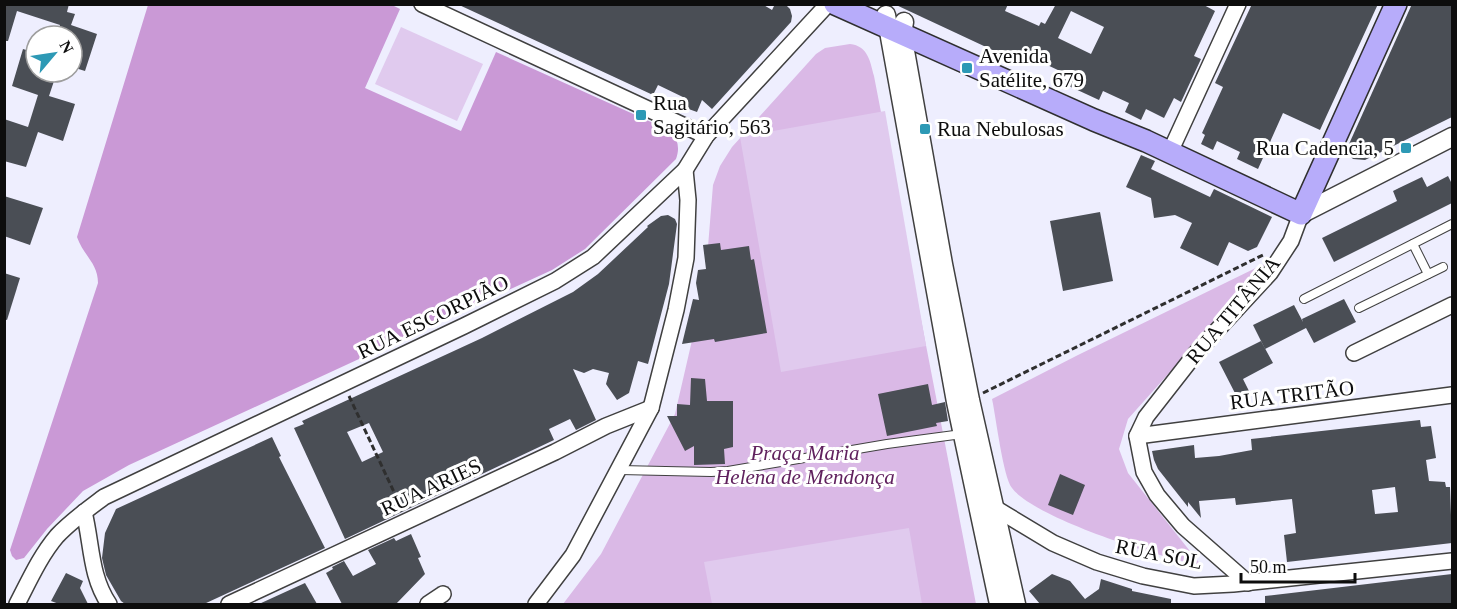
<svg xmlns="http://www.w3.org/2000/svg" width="1457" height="609" viewBox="0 0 1457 609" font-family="'Times New Roman',serif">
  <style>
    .green { fill: #dab9e6 }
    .forest { fill: #ca99d6 }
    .pitch { fill: #e0caee }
    .building { fill: #4a4e55; fill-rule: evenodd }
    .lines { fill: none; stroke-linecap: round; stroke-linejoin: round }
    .service-casing { stroke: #404040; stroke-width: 10 }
    .minor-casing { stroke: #404040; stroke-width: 18 }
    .tertiary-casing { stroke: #404040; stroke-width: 21 }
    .secondary-casing { stroke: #2f2f2f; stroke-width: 24 }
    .path { stroke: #2f2f2f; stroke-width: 3; stroke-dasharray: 6 3; stroke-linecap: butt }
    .service { stroke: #fff; stroke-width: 8 }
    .minor { stroke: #fff; stroke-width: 15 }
    .tertiary { stroke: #fff; stroke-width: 18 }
    .secondary { stroke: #b7acfa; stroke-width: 21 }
    .poi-dot { fill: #2d99b5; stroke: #fff; stroke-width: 2 }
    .labels { text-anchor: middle; stroke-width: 6; stroke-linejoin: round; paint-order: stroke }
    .poi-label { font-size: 21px; fill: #0d0d0d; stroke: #fff; text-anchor: start }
    .street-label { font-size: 21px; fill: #0d0d0d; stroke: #fff }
    .park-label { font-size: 21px; font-style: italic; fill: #60215e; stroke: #fff }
  </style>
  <rect width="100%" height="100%" fill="#eeeefe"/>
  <g class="green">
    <path d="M850,44C868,46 870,61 874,76L976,604H563L601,554L675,414L705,284L713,185L720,166L732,147L816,54L825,48Z"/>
    <path d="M1268,262L1128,419L1119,449L1128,473L1201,565C1163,559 1034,518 1012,488C1003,477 996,417 992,399L1078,355Z"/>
  </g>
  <path class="forest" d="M148,5H392L400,9L365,88L461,131L496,52L671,131C678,140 680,148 676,159L585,249L552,270L129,465L83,491L47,529L24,558L16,560L12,556L10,550L98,283C98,263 83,255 77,237Z"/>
  <g class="pitch">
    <path d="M401,27L483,64L457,121L375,84Z"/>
    <path d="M885,111L926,346L781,372L740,137Z"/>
    <path d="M909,528L922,604H712L704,562Z"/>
  </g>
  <g class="building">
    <path d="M4,4H69L67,12L75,14L71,25L97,34L85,71L72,67V36H56L60,25L17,11L8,41H4Z"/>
    <path d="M457,4H762L772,10L775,4H785L790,9L792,16L791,22L712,109L702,100L697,112L683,107L687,99L658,85L653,95Z"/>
    <path d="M894,4H1008L1005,11L1039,26L1041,22L1045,24L1056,4H1202L1215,11L1194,56L1201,59L1181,102L1174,98L1164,118L1146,109L1141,120L1125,112L1129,103L1103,91L1099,100L1058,81L1062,72L1020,52L1016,61ZM1071,11L1104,27L1091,54L1058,38Z"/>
    <path d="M1252,4H1378L1320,130L1283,113L1258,169L1237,159L1240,152L1217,141L1213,150L1201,144L1205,135L1202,133L1223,87L1215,83Z"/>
    <path d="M1412,4H1452V117L1365,160L1353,159L1348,154L1349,144Z"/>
    <path d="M23,49L36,53V72H57L49,96L75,104L63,141L38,132L26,167L4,161V119L28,127L38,95L12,86Z"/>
    <path d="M1141,155L1155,161L1151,169L1210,197L1214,189L1272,217L1257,247L1248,251L1229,242L1218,266L1180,248L1192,223L1175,215L1154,218L1151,198L1126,187Z"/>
    <path d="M1448,176L1452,184V203L1334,262L1322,238L1397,201L1393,191L1399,188L1422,177L1427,187Z"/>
    <path d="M4,196L43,208L30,245L4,236Z"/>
    <path d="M1100,212L1113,281L1063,291L1050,221Z"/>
    <path d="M668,215L675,219L677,224L669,284L648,364L638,361L629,393L617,400L606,384L609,373L593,369L584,373L573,369L596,420L576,430L570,419L549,429L554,440L345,539L294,428L304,424L302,421L482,338L573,292L598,274L648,227L647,226L661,216ZM369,423L383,452L362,462L347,432Z"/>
    <path d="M720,243L721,250L749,246L751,260L754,259L767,333L715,342L714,339L682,344L693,299L699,300L696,283L698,270L706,269L703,245Z"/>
    <path d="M4,273L20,278L7,320L4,319Z"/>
    <path d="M1344,299L1356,322L1314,343L1306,328L1265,349L1253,325L1294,305L1303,322L1302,319Z"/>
    <path d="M1261,341L1273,363L1243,379L1249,391L1237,397L1219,362Z"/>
    <path d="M691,378L705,379L707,401H733V447L724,449L725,464L694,465V446L685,451L667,416H677V404L690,405Z"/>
    <path d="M928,384L932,405L945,402L948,421L936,423L937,426L887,436L878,394Z"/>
    <path d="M1420,420L1421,427L1431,426L1436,458L1426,460L1429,481L1445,482L1446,487H1450L1452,543L1287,562L1284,535L1296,533L1292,499L1236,505L1235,498L1199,501L1201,518L1188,502V507L1158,469L1154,460L1152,451L1194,445L1195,458L1219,456L1252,450L1251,439ZM1395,487L1398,512L1375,514L1372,490Z"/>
    <path d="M272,437L281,456L279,457L325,548L204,604H125L121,601L106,575L102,558L105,533L116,509Z"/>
    <path d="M1060,474L1085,485L1073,515L1048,505Z"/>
    <path d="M411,534L421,557L418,558L425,574L396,604H342L326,573L333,569L332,567L344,561L353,576L376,564L368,550L394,538L396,541Z"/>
    <path d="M66,573L83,581L80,588L88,604H59L51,601Z"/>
    <path d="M1052,574L1070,581L1085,599L1099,589L1101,579L1132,589V591L1171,599V604H1040L1029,591Z"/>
    <path d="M1452,574V604H1265V596Z"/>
    <path d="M305,583L317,604H259L294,588Z"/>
  </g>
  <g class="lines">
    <defs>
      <g id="service">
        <path d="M1413,244L1428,274"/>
        <path d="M1304,299L1452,224"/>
        <path d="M1359,308L1443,267"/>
        <path d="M620,470L711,472L728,471L887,444L962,434"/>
      </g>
      <g id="minor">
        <path d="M422,4L706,136"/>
        <path d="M1170,152L1238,4"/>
        <path d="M1354,353L1452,305"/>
        <path d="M1137,436L1452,395"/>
        <path d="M988,509L995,508L1053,543L1097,562L1143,576L1194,586L1233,584L1452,561"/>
        <path d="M84,512C92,544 90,576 109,604"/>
        <path d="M1248,583L1183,526L1157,495L1144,472L1137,436L1146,417L1196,353L1270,273L1291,241L1301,214"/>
        <path d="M17,604C29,581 40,556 57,536C71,521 88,509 104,497L464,326L555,281L593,257L685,170L706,136L828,4"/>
        <path d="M229,604L555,452L606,426L651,408"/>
        <path d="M428,604L443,594"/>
        <path d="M536,604L573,555L651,408L676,310L686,258L688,200L685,170"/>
      </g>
      <g id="tertiary">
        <path d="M886,15L956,402L999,604"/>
        <path d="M904,22L902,34L943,264L970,400L1016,604"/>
        <path d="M1301,214L1452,137"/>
      </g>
      <path id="secondary" d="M835,4L1094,120L1146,141L1301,214L1396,4"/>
    </defs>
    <use href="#service" class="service-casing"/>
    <use href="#minor" class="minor-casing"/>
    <use href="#tertiary" class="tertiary-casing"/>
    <use href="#secondary" class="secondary-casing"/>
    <g class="path">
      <path d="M983,393L1265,254"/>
      <path d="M349,396L401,507"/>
    </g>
    <use href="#service" class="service"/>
    <use href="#minor" class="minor"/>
    <use href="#tertiary" class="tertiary"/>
    <use href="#secondary" class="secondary"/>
  </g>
  <g class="poi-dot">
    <rect x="961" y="62" width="12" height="12" rx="3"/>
    <rect x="635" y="109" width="12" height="12" rx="3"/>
    <rect x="919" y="123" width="12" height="12" rx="3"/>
    <rect x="1400" y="142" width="12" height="12" rx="3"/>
  </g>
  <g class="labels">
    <g class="poi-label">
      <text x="979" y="63">Avenida<tspan x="979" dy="24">Satélite, 679</tspan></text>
      <text x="653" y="110">Rua<tspan x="653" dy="24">Sagitário, 563</tspan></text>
      <text x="937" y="136">Rua Nebulosas</text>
      <text x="1394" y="155" text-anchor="end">Rua Cadencia, 5</text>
    </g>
    <g class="street-label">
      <text transform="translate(1233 310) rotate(-50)" y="7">RUA TITÂNIA</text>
      <text transform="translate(433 317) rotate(-26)" y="7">RUA ESCORPIÃO</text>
      <text transform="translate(1292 395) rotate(-7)" y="7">RUA TRITÃO</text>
      <text transform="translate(431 487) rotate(-25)" y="7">RUA ARIES</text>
      <text transform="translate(1159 554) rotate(11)" y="7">RUA SOL</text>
    </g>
    <g class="park-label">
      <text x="805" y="460">Praça Maria<tspan x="805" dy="24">Helena de Mendonça</tspan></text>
    </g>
  </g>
  <rect width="1457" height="609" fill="none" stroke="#0d0d0d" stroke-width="12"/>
  <g transform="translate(54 54) rotate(61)"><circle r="28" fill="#ffffff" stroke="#9e9e9e" stroke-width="1.5"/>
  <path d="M0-4.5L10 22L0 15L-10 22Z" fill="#2d99b5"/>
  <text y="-9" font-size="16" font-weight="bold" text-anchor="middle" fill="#0d0d0d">N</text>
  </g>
  <path d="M1241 573v9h114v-9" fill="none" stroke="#0d0d0d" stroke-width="3"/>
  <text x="1250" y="573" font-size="18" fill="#0d0d0d" stroke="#ffffff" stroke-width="4.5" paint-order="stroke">50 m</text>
</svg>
